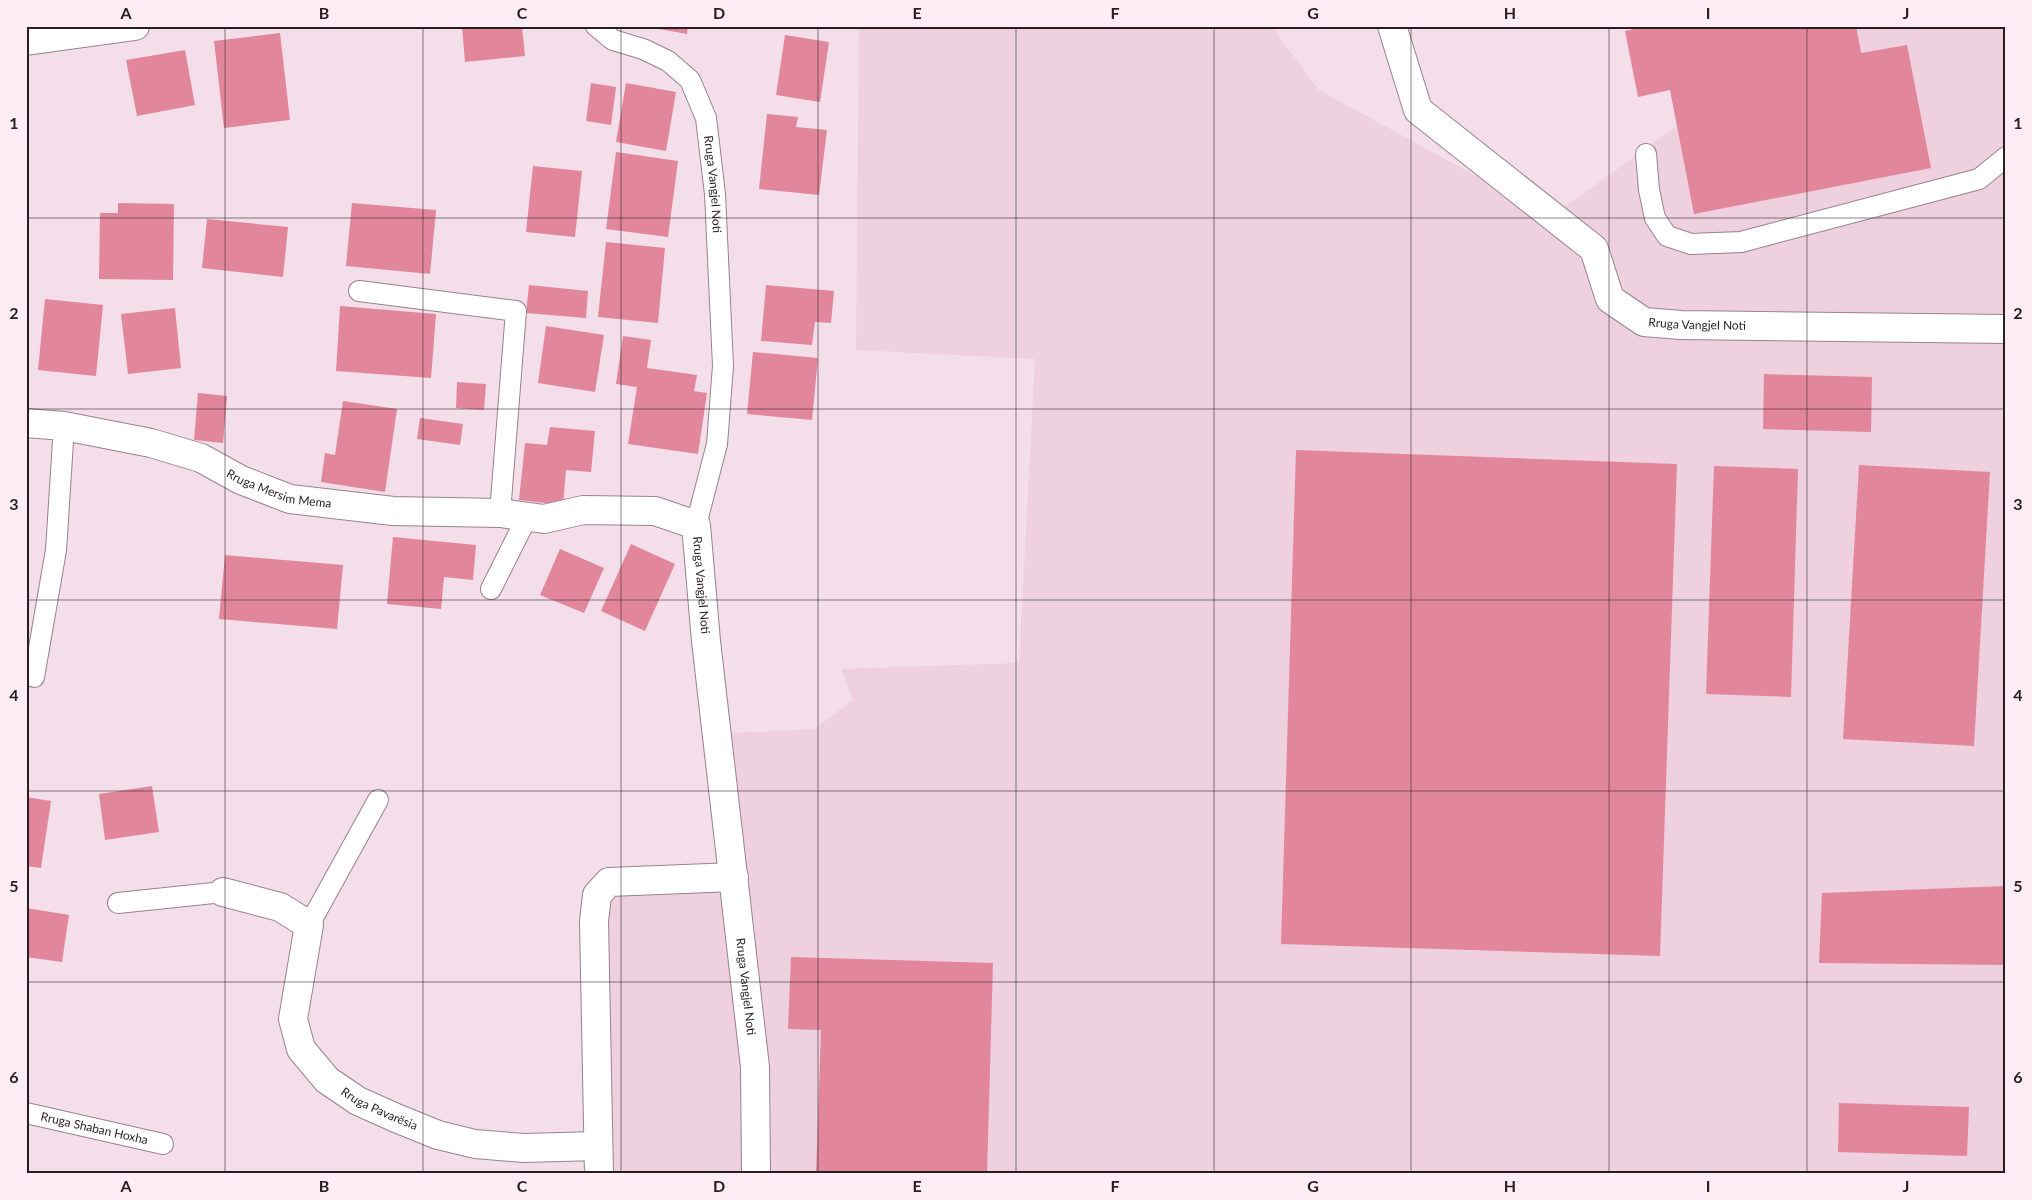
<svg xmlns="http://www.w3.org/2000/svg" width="2032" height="1200" viewBox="0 0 2032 1200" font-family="Lato,sans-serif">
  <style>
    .built { fill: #eed0df }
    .building { fill: #e2869c }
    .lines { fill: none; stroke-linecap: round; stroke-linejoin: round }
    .service-casing { stroke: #97838d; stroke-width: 22 }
    .minor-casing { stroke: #97838d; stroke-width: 30 }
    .service { stroke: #fff; stroke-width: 20 }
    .minor { stroke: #fff; stroke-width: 28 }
    .grid { fill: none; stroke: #261e22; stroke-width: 1; stroke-opacity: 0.55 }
    .labels { text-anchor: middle; stroke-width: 4; stroke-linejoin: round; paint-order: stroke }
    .street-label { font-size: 12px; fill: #261e22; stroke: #ffecf5 }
    .neatline { fill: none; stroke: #261e22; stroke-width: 2 }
    .grid-label { font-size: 16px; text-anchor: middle; font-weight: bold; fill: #261e22 }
  </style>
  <rect width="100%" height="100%" fill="#f4dee9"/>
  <path class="built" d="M859,26H1271L1319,90L1551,217L1815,26H2006V1174H599L609,882L734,877L716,734L814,729L853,700L841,669L1019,663L1035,359L856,350Z"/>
  <g class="building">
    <path d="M462,26H522L525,56L465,62Z"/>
    <path d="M642,26H688L687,34Z"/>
    <path d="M1648,26H1856L1861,53L1907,45L1931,168L1694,214L1670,90L1638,97L1625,31Z"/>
    <path d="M280,33L290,120L224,128L214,41Z"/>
    <path d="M785,35L829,42L820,102L776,95Z"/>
    <path d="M185,50L195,105L137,116L126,60Z"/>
    <path d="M591,83L616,87L611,125L586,121Z"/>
    <path d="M626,83L676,92L666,151L616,142Z"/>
    <path d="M767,114L798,117L796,127L827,130L819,195L759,189Z"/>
    <path d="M616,152L678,161L668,237L606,229Z"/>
    <path d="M533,166L582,171L575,237L526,232Z"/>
    <path d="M118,203L174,204L173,280L99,279L100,213H118Z"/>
    <path d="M352,203L436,210L430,274L346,266Z"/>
    <path d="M207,219L288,227L283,277L202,268Z"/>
    <path d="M606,242L665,248L658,323L598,317Z"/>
    <path d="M529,285L588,291L586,318L526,313Z"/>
    <path d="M766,285L834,291L831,323L815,322L812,345L761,341Z"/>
    <path d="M45,299L103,305L96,376L38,370Z"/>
    <path d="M340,306L436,314L431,378L336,371Z"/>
    <path d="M175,308L181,368L128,374L121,314Z"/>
    <path d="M546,326L604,335L595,392L538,383Z"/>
    <path d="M623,336L651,340L647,368L697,375L694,391L707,393L698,454L628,444L637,387L616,384Z"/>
    <path d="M753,352L818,358L812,420L747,414Z"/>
    <path d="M1764,374L1872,377L1871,432L1763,429Z"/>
    <path d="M457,382L486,384L484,410L456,408Z"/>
    <path d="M198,393L227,396L223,443L194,440Z"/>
    <path d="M343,401L397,409L385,492L321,482L325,453L335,455Z"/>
    <path d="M420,418L463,424L460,445L417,439Z"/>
    <path d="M550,427L595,431L591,472L566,470L563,505L519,500L525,443L547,445Z"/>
    <path d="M1296,450L1677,464L1660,956L1281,944Z"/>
    <path d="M1859,465L1990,472L1974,746L1843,739Z"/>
    <path d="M1714,466L1798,469L1791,697L1706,694Z"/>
    <path d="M393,537L476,545L473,580L444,577L441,609L387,604Z"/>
    <path d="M631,544L675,564L645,631L601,611Z"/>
    <path d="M560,549L604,568L584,613L540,595Z"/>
    <path d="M225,555L343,565L337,629L219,619Z"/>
    <path d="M152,786L159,832L105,840L99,794Z"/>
    <path d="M26,797L51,801L41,868L26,866Z"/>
    <path d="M2006,886V965L1819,963L1822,893Z"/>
    <path d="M26,908L69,915L62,962L26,957Z"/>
    <path d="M791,957L993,963L987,1174H816L821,1030L788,1029Z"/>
    <path d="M1839,1103L1969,1107L1967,1156L1838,1152Z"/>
  </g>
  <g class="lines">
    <defs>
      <g id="service">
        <path id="s1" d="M596,26L613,40L643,49L668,61L690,80L706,118L715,194L723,366L717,444L696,525"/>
        <path d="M1646,154L1649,190L1655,218L1667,236L1691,244L1741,242L1979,179L2006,157"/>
        <path d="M359,291L516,311L500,513"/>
        <path d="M491,589L527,517"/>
        <path d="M34,677L56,550L64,426"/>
        <path d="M118,903L223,892"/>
        <path d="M309,925L378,800"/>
        <path id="s2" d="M26,1113L163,1144"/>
      </g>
      <g id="minor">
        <path id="s3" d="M1392,26L1418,110L1594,249L1610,299L1644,322L1681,325L2006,329"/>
        <path d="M26,41L135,26"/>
        <path id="s4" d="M26,423L64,426L151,443L201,458L241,480L290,499L393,511L500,513L544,519L583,510L655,511L696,525L706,641L755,1067L756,1174"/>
        <path id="s5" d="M223,892L280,907L309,925L293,1019L301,1049L327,1080L358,1101L396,1118L438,1135L475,1144L524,1148L598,1146"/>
        <path d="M599,1174L594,921L597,895L609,882L734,877"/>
      </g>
    </defs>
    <use href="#service" class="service-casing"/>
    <use href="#minor" class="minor-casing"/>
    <use href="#service" class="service"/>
    <use href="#minor" class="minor"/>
  </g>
  <path class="grid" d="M225,26V1174M423,26V1174M621,26V1174M818,26V1174M1016,26V1174M1214,26V1174M1411,26V1174M1609,26V1174M1807,26V1174M26,218H2006M26,409H2006M26,600H2006M26,791H2006M26,982H2006"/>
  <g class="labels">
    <g class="street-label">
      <text dy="4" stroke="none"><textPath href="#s1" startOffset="218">Rruga Vangjel Noti</textPath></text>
      <text dy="4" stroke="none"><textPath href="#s3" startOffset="459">Rruga Vangjel Noti</textPath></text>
      <text dy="4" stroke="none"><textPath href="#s4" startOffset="264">Rruga Mersim Mema</textPath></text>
      <text dy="4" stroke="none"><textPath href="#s4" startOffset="748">Rruga Vangjel Noti</textPath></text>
      <text dy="4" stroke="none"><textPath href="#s4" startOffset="1152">Rruga Vangjel Noti</textPath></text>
      <text dy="4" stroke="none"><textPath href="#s5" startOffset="320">Rruga Pavarësia</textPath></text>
      <text dy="4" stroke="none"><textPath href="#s2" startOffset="70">Rruga Shaban Hoxha</textPath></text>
    </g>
  </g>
  <rect width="2032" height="1200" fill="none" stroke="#ffecf5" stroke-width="55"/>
  <rect x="28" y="28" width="1976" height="1144" class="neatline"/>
  <g class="grid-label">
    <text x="126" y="19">A</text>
    <text x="324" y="19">B</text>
    <text x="522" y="19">C</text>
    <text x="719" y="19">D</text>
    <text x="917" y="19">E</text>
    <text x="1115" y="19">F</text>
    <text x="1313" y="19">G</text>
    <text x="1510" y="19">H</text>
    <text x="1708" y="19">I</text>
    <text x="1906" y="19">J</text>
    <text x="14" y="129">1</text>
    <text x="2018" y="129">1</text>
    <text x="14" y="319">2</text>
    <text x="2018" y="319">2</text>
    <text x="14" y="510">3</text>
    <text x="2018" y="510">3</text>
    <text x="14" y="701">4</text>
    <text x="2018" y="701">4</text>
    <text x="14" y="892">5</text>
    <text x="2018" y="892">5</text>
    <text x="14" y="1083">6</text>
    <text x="2018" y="1083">6</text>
    <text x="126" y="1192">A</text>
    <text x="324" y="1192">B</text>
    <text x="522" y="1192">C</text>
    <text x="719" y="1192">D</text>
    <text x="917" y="1192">E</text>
    <text x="1115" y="1192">F</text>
    <text x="1313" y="1192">G</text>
    <text x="1510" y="1192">H</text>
    <text x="1708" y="1192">I</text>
    <text x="1906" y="1192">J</text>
  </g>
</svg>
